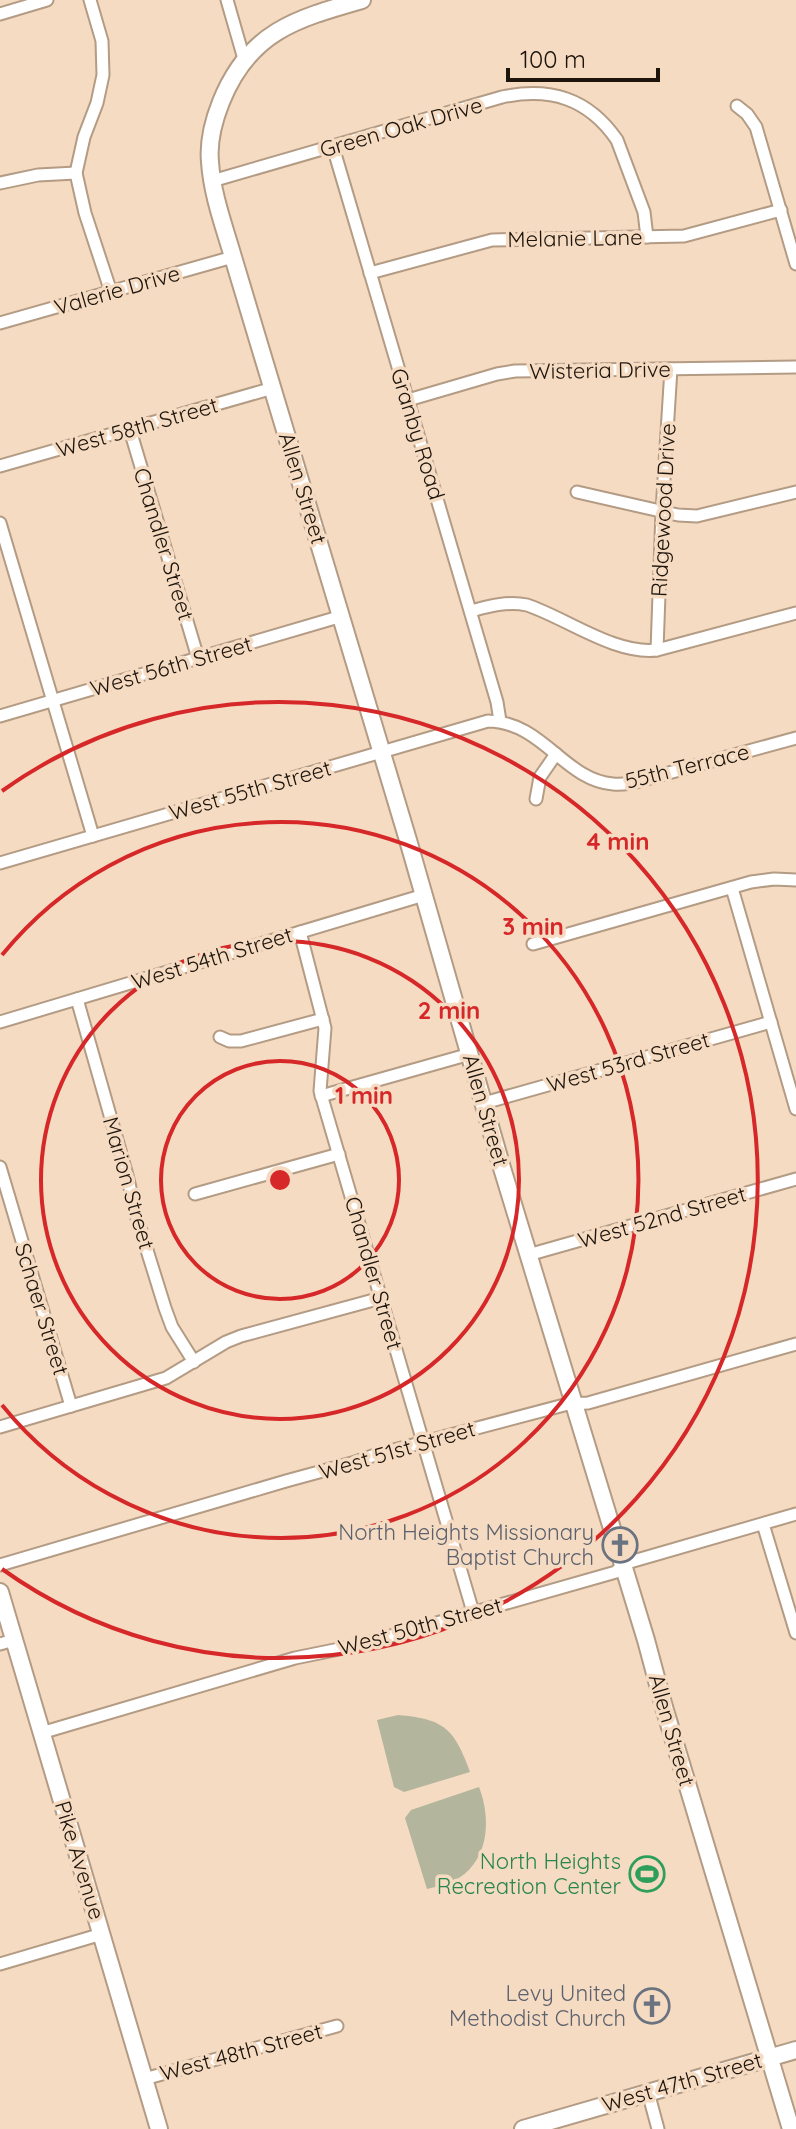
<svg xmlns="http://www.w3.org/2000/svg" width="796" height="2129" viewBox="0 0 796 2129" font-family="Quicksand,sans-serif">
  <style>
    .green { fill: #b3b59c }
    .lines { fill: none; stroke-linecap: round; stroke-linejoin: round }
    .street-casing { stroke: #b39b84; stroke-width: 15 }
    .secondary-casing { stroke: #b39b84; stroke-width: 20 }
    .street { stroke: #fff; stroke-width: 11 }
    .secondary { stroke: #fff; stroke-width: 16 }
    .ring { fill: none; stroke: #d62828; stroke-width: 4 }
    .labels { text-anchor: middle; stroke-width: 7; stroke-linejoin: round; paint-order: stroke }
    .street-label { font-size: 22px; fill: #1d140b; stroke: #f6dbc3 }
    .worship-label { font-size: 22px; fill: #5b616d; stroke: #f6dbc3; text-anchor: end }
    .leisure-label { font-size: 22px; fill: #27864d; stroke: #f6dbc3; text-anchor: end }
    .centre { fill: #d62828; stroke: #f6dbc3; stroke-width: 4 }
    .ring-label { font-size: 24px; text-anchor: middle; font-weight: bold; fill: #d62828; stroke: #f6dbc3; stroke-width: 7; stroke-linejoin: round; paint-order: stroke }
  </style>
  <rect width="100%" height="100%" fill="#f6dbc3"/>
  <g class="green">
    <path d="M398,1715C445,1719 454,1729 470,1772L404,1792L394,1787L377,1720Z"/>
    <path d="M479,1787C492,1821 489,1864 452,1882C445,1885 435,1887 427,1889L405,1818L411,1810Z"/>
  </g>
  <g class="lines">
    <defs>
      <g id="street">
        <path d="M90,0L102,41L103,75L97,103L84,137L76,173L85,213L111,292"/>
        <path d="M227,0L244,59"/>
        <path d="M0,14L47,0"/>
        <path d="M737,106L747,114L756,127L796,264"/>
        <path d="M333,147L497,702L500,721"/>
        <path d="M212,181L502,97C550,87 588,98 617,140L644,212L647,237"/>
        <path d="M0,183L38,175L76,173"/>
        <path d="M370,273L492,240L684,236L781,210"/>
        <path d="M0,323L233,257"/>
        <path d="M408,400L497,374L515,371L796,367"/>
        <path d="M130,430L198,658"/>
        <path d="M0,466L273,388"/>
        <path d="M577,492L678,515L697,516L796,492"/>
        <path d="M0,523L93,836"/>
        <path d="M471,611C490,606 507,601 527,605C566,618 615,655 657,650L796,613"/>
        <path d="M657,650L662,511L671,369"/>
        <path d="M0,716L342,616"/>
        <path d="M536,799L540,777L556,754"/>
        <path d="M0,863L488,721C543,722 564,780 613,784C623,785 633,783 643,780L796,738"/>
        <path d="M732,888L796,1109"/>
        <path d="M300,932L325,1028L320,1091L473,1612"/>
        <path d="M533,944L751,882L774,879L796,880"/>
        <path d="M77,999L127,1175L137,1218L165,1308L172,1327L194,1362"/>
        <path d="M0,1022L424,895"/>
        <path d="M220,1037L229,1041H241L323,1019"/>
        <path d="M321,1096L470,1054"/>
        <path d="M484,1103L771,1022"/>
        <path d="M0,1167L71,1406"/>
        <path d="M195,1194L339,1154"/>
        <path d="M528,1255L796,1179"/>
        <path d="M0,1427L166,1378L226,1342L241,1336L381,1298"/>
        <path d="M763,1524L796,1633"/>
        <path d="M0,1565L286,1481L352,1463L375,1455L568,1404L588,1403L796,1344"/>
        <path d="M0,1644L14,1640"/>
        <path d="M41,1733L295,1658L359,1645L616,1572L623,1564L796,1514"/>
        <path d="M0,1964L102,1934"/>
        <path d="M144,2079L337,2026"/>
        <path d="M648,2092L658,2129"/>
      </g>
      <g id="secondary">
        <path d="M362,0C295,19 249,32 221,102C213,122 208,141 210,162C212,194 224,226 233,257L408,840L502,1168L646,1640L664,1707L791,2129"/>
        <path d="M0,1592L159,2129"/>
        <path d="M523,2129L796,2050"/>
      </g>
    </defs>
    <use href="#street" class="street-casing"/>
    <use href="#secondary" class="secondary-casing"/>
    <use href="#street" class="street"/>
    <use href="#secondary" class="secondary"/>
  </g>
  <g class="ring">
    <circle cx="280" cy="1180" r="119"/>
    <circle cx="280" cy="1180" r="239"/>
    <path d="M2 955A358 358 0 1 1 2 1405"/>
    <path d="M2 791A478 478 0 1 1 2 1569"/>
  </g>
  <defs>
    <symbol id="church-ring" viewBox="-11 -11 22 22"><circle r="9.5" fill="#f6dbc3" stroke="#6b7280" stroke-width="1.5"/><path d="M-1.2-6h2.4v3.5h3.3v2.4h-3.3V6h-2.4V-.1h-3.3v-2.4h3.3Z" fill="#6b7280"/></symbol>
    <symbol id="stadium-ring" viewBox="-11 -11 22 22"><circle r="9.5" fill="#f6dbc3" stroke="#2e9e5b" stroke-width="1.5"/><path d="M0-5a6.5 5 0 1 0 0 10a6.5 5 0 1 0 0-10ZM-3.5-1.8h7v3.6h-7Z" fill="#2e9e5b"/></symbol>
  </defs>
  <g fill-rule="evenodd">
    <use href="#church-ring" x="600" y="1525" width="40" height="40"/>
    <use href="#stadium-ring" x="627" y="1854" width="40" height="40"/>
    <use href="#church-ring" x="632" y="1986" width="40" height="40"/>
  </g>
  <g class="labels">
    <g class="street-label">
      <text transform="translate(401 127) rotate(-16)" y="8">Green Oak Drive</text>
      <text transform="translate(575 238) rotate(-1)" y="8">Melanie Lane</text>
      <text transform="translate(117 290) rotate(-16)" y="8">Valerie Drive</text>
      <text transform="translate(600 370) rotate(-1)" y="8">Wisteria Drive</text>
      <text transform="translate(137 427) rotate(-16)" y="8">West 58th Street</text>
      <text transform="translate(418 434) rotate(73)" y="8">Granby Road</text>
      <text transform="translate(303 488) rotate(73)" y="8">Allen Street</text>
      <text transform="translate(663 510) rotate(-87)" y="8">Ridgewood Drive</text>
      <text transform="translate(164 544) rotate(73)" y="8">Chandler Street</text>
      <text transform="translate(171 666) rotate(-16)" y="8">West 56th Street</text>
      <text transform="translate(687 766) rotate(-14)" y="8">55th Terrace</text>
      <text transform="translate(250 790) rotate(-16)" y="8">West 55th Street</text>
      <text transform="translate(212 958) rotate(-17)" y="8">West 54th Street</text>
      <text transform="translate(628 1062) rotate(-16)" y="8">West 53rd Street</text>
      <text transform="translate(486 1110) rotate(74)" y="8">Allen Street</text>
      <text transform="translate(129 1183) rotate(74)" y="8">Marion Street</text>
      <text transform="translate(662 1217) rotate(-16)" y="8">West 52nd Street</text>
      <text transform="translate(374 1273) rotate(74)" y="8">Chandler Street</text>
      <text transform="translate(42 1309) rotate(73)" y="8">Schaer Street</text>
      <text transform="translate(397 1450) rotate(-16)" y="8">West 51st Street</text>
      <text transform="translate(420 1626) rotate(-15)" y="8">West 50th Street</text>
      <text transform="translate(672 1730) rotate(74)" y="8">Allen Street</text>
      <text transform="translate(80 1860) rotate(73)" y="8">Pike Avenue</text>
      <text transform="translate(241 2052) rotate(-15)" y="8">West 48th Street</text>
      <text transform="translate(682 2082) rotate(-16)" y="8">West 47th Street</text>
    </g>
    <g class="worship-label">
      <text x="594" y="1540">North Heights Missionary<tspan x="594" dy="25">Baptist Church</tspan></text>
      <text x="626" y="2001">Levy United<tspan x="626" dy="25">Methodist Church</tspan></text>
    </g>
    <g class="leisure-label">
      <text x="621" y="1869">North Heights<tspan x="621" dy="25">Recreation Center</tspan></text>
    </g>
  </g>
  <circle cx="280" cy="1180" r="12" class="centre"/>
  <g class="ring-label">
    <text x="618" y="850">4 min</text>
    <text x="533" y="935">3 min</text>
    <text x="449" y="1019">2 min</text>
    <text x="364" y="1104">1 min</text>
  </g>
  <path d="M508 68v12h150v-12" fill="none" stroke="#1d140b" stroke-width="4"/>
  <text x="520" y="68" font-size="24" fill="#1d140b" stroke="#f6dbc3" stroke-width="6" paint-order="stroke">100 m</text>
</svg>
